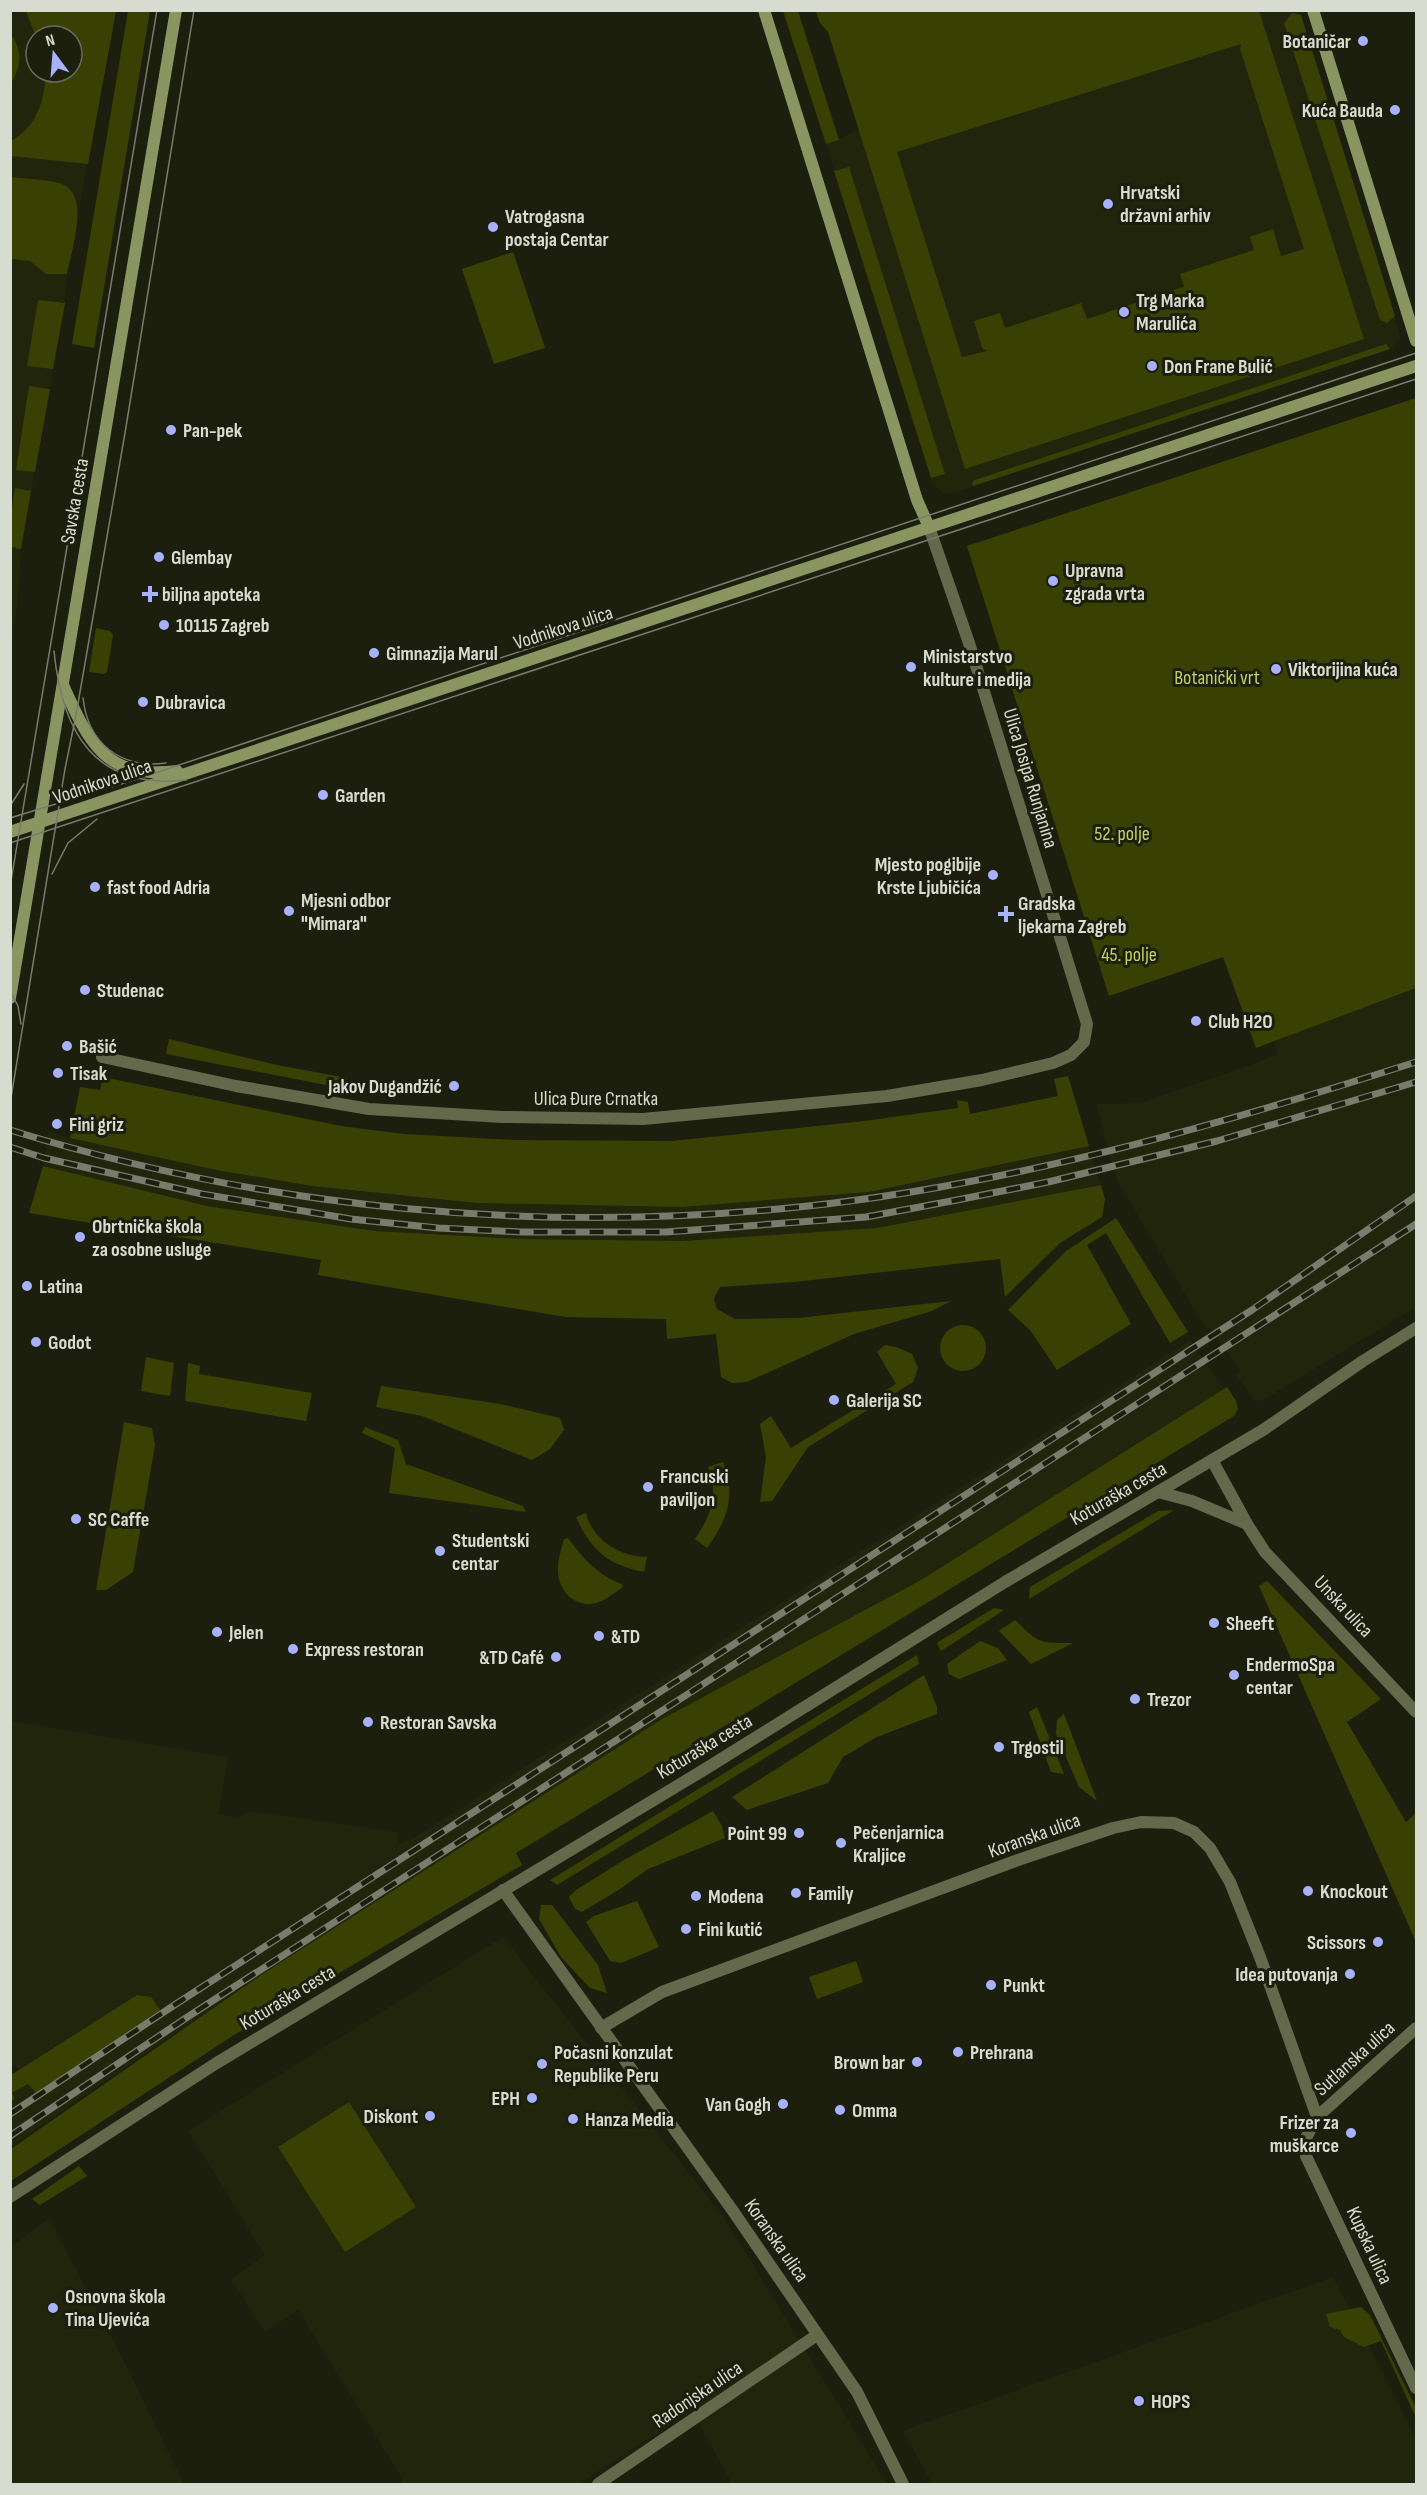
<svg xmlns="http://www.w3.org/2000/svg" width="1427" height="2495" viewBox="0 0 1427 2495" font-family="'Sofia Sans Condensed',sans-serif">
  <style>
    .built { fill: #21250c; fill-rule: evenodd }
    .green { fill: #384103; fill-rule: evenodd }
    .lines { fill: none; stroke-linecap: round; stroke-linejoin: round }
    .street { stroke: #63694a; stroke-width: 12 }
    .secondary { stroke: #8b9561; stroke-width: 12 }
    .tram { stroke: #797c6d; stroke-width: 1.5 }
    .rail-casing { stroke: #797c6d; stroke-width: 7 }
    .rail { stroke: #1c1f0d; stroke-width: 4.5; stroke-dasharray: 14; stroke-linecap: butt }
    .poi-dot { fill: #a7b1fc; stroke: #1c1f0d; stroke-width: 2 }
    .labels { text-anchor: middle; stroke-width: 6; stroke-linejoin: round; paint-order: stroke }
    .poi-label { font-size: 20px; font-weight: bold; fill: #d8dbcf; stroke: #1c1f0d; text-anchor: start }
    .street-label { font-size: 20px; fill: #d8dbcf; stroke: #1c1f0d }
    .park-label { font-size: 20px; fill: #bfd264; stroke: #1c1f0d }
  </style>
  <rect width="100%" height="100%" fill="#1c1f0d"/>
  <g class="built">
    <path d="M11,11H116L67,274L65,303L21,549L17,604L11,647ZM36,36H72V72H36Z"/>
    <path d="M1243,11H1297L1301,15L1395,316L1400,337L1399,340L1390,349L957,492L943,493L935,486L931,478L826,144L858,130Z"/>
    <path d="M1416,988V1307L1262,1401L1254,1400L1236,1375L1240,1371L1210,1327L1206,1329L1116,1178L1096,1104L1141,1103L1278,1055L1274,1041Z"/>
    <path d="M48,1132L216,1170L312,1186L477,1203L682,1207L869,1192L1089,1146L1101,1185L877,1228L682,1241L521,1239L375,1231L207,1206L43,1166Z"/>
    <path d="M1190,1340L1224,1389L1218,1393L921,1580L662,1719L261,1975L11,2146L10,2101L15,2099L12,2094L28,2083L35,2093L137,1995L20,2069L11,2065V1721L228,1757L219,1814L238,1818L250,1811L398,1832V1844L409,1841L492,1788Z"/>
    <path d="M503,1937L723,2216L887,2484H732L692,2410L579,2484H403L399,2473L298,2310L265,2332L231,2279L265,2255L188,2131Z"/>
    <path d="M49,2218L128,2369L184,2484H11V2247Z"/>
    <path d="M1333,2277L1416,2438V2484H932L903,2431Z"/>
  </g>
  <g class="green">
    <path d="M820,10L1259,11L1364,339L965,469L828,32L820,23L816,12ZM1241,44L1240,49L1304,249L1281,256L1273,229L1250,237L1254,250L1180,274L1184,287L1087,319L1081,303L1005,328L1000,313L974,321L982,348L987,351L962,357L897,152Z"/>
    <path d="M26,11H116L88,164L11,156V141C36,127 46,100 45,72H72V36L36,37Z"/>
    <path d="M128,11H150L94,348L72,344Z"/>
    <path d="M783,11H798L839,140L826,144Z"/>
    <path d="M1292,13L1301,15L1395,316L1387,323L1380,320L1284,23Z"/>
    <path d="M11,35C23,50 21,68 11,83Z"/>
    <path d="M849,167L945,474L931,478L834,171Z"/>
    <path d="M11,177C26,179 47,179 62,184C91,195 71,251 67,274H46L30,261L11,259Z"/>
    <path d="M513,252L545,348L494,364L462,269Z"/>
    <path d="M38,300L65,303L53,369L27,366Z"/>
    <path d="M1386,344L1390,349L973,486L972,483L975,480Z"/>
    <path d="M29,386L50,389L35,472L16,470Z"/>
    <path d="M1416,398V988L1256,1048L1223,957L1109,996L967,546Z"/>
    <path d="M15,488L31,491L21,549L11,547V513Z"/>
    <path d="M96,628L110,631L113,635L107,672L104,674L89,672Z"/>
    <path d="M169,1039L277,1065L347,1078V1089L166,1054Z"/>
    <path d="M1068,1076L1089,1146L869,1192L682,1207L477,1203L312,1186L216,1170L70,1138L80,1087L100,1090L103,1077L341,1126L404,1134L515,1140L672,1141L864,1121L958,1108L957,1100L968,1102L970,1114L1058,1096L1054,1079Z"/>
    <path d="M43,1166L207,1206L375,1231L521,1239L682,1241L877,1228L1101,1185L1105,1199L1102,1217L1060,1243L1005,1297L1000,1259L794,1282L720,1287L714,1298L717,1309L735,1319L798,1318L951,1301L932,1311L854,1334L747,1382L732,1383L721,1377L716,1334L667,1339L666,1319L565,1317L318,1275L321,1260L29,1213Z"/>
    <path d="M1116,1218L1188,1332L1170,1343L1106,1233L1087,1245L1131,1324L1057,1370L1030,1330L1008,1310L1066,1251Z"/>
    <circle cx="963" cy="1348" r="23"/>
    <path d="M885,1345L896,1347L912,1354L918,1368L913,1382L808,1447L772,1501L760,1502L766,1457L760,1424L771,1416L791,1448L896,1384L877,1352Z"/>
    <path d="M146,1357L174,1363L170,1396L141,1391Z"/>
    <path d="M188,1363L200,1366L199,1374L312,1393L306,1421L185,1401Z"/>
    <path d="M381,1386L500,1404L560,1418L564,1430L550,1449L532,1460L422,1416L376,1407Z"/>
    <path d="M1227,1387L1236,1401L1238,1409L1234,1416L516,1853L522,1865L234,2035L11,2181V2149L261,1975L662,1719L921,1580Z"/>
    <path d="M124,1422L152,1428L155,1445L133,1572L106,1590H96Z"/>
    <path d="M365,1427L398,1440L406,1464L523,1506L526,1512L389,1493L395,1448L362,1433Z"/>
    <path d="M723,1462C737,1494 727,1521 707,1548L695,1539C711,1516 719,1494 708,1467Z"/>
    <path d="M1174,1510L1029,1599L1030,1587L1158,1511Z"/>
    <path d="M586,1513C592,1540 621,1557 647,1557L644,1572C608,1565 591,1550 576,1517Z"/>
    <path d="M568,1538C584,1559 597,1575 622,1584L623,1587C613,1594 600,1605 588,1604C569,1603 557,1586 558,1568C558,1558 562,1548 564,1539Z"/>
    <path d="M1267,1581L1381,1699L1347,1722L1406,1822L1416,1813V1942L1259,1586Z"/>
    <path d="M994,1608L1004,1610L941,1651L937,1643L940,1641Z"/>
    <path d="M1015,1620C1039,1644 1040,1643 1073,1643L1031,1664L999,1631Z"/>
    <path d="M980,1641L998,1648L1007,1660L959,1679L949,1674L947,1664Z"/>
    <path d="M917,1655L919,1664L557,1885L550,1880Z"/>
    <path d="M924,1675L937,1707V1714L877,1737L843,1757L828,1783L747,1810L732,1797Z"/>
    <path d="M1037,1707L1064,1774L1051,1772L1029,1712Z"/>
    <path d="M1064,1714L1097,1801L1079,1787L1056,1734L1057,1720Z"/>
    <path d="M713,1811L722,1826L725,1838L648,1869L620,1889L582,1912L575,1909L569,1897L576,1890L624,1860Z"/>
    <path d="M637,1901L659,1947L621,1963L610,1961L586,1922L594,1916Z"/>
    <path d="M541,1905H552L598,1965L607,1993L590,1988L561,1957L539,1919Z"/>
    <path d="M856,1961L863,1982L817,1999L809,1977Z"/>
    <path d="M137,1995L151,1997L160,2010L36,2093L28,2084L12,2093L15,2099L11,2101V2075Z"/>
    <path d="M349,2102L416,2207L345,2252L278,2147Z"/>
    <path d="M79,2166L87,2176L40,2205L32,2199Z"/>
    <path d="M1361,2307L1370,2315L1416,2408V2418L1381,2341L1364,2347L1344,2337L1340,2330L1330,2327L1326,2314Z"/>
  </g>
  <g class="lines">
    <g class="street">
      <path d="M102,1057L236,1086L369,1109L502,1117L643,1119L887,1096L982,1080L1053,1063L1071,1055L1084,1042L1087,1024L969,643L929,527"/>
      <path d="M1212,1460L1247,1524L1265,1552L1416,1712"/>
      <path d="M1158,1492L1192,1501L1247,1524"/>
      <path d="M503,1890L733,2211L857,2392L903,2484"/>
      <path d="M601,2028L662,1992L1018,1860L1113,1828L1141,1822L1174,1823L1194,1832L1210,1848L1230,1882L1260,1957L1317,2117"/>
      <path d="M1416,2028L1317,2117L1305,2140L1306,2156L1416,2388"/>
      <path d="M10,2197L215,2064L702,1771L1005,1582L1263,1430L1363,1361L1416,1328"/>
      <path d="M598,2484L817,2335"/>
    </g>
    <g class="secondary">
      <path d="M764,10L917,500L929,527"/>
      <path d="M1313,10L1416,341"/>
      <path d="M63,685C89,743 106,780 177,771"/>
      <path d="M10,832L1416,366"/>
      <path d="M10,998L176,10"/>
    </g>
    <g class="tram">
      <path d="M54,651C62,733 95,790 186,780"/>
      <path d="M83,698C88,744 121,769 166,763"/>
      <path d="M10,806L24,784"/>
      <path d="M10,818L131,781L1416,353"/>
      <path d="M10,843L1416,379"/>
      <path d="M52,874L68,843L97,819"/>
      <path d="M10,887L157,10"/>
      <path d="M10,991L18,1006L21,1024"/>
      <path d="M10,1104L65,769L76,715L125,433L194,10"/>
    </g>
    <defs>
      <g id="rail">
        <path d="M10,1130C266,1209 542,1235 808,1206C1014,1184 1219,1125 1416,1062"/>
        <path d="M10,1147L44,1158L202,1194L351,1219L438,1228L522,1232H666L866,1217L957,1200L1048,1182L1217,1141L1416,1082"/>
        <path d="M10,2114L179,2002L1252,1310L1416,1196"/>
        <path d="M10,2136L189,2016L1416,1224"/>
      </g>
    </defs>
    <use href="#rail" class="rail-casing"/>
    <use href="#rail" class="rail"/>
  </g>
  <g class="poi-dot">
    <circle cx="1363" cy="41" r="6"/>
    <circle cx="1395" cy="110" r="6"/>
    <circle cx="1108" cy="204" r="6"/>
    <circle cx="493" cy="227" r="6"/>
    <circle cx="1124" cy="312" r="6"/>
    <circle cx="1152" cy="366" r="6"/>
    <circle cx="171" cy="430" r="6"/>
    <circle cx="159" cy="557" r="6"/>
    <circle cx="1053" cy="581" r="6"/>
    <path d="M147 585h6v6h6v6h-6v6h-6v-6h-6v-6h6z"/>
    <circle cx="164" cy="625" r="6"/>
    <circle cx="374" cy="653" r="6"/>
    <circle cx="911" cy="667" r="6"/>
    <circle cx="1276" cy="669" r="6"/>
    <circle cx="143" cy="702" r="6"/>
    <circle cx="323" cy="795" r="6"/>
    <circle cx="993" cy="875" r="6"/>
    <circle cx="95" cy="887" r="6"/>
    <circle cx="289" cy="911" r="6"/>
    <path d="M1003 905h6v6h6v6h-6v6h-6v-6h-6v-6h6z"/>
    <circle cx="85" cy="990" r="6"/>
    <circle cx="1196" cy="1021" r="6"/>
    <circle cx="67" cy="1046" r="6"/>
    <circle cx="58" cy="1073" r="6"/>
    <circle cx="454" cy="1086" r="6"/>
    <circle cx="57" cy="1124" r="6"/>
    <circle cx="80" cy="1237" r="6"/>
    <circle cx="27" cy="1286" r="6"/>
    <circle cx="36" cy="1342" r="6"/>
    <circle cx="834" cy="1400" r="6"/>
    <circle cx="648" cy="1487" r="6"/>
    <circle cx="76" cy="1519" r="6"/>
    <circle cx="440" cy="1551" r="6"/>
    <circle cx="1214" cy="1623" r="6"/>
    <circle cx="217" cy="1632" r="6"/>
    <circle cx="599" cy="1636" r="6"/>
    <circle cx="293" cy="1649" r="6"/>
    <circle cx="556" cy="1657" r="6"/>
    <circle cx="1234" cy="1675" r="6"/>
    <circle cx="1135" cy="1699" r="6"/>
    <circle cx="368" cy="1722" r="6"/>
    <circle cx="999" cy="1747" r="6"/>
    <circle cx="799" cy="1833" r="6"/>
    <circle cx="841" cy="1843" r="6"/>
    <circle cx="1308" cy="1891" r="6"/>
    <circle cx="796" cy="1893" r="6"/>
    <circle cx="696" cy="1896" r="6"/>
    <circle cx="686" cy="1929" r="6"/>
    <circle cx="1378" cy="1942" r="6"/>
    <circle cx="1350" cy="1974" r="6"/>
    <circle cx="991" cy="1985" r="6"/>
    <circle cx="958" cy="2052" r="6"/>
    <circle cx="917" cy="2062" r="6"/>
    <circle cx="542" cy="2064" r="6"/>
    <circle cx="532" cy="2098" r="6"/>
    <circle cx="783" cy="2104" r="6"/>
    <circle cx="840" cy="2110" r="6"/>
    <circle cx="430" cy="2116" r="6"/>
    <circle cx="573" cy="2119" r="6"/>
    <circle cx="1351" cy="2133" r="6"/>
    <circle cx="53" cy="2308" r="6"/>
    <circle cx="1139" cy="2401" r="6"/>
  </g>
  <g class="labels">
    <g class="poi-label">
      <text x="1351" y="48" text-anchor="end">Botaničar</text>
      <text x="1383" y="117" text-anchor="end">Kuća Bauda</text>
      <text x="1120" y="199">Hrvatski<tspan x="1120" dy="23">državni arhiv</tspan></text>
      <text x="505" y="223">Vatrogasna<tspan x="505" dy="23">postaja Centar</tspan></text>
      <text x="1136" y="307">Trg Marka<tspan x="1136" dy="23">Marulića</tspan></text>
      <text x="1164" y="373">Don Frane Bulić</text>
      <text x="183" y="437">Pan-pek</text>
      <text x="171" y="564">Glembay</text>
      <text x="1065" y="577">Upravna<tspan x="1065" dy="23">zgrada vrta</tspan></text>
      <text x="162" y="601">biljna apoteka</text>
      <text x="176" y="632">10115 Zagreb</text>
      <text x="386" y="660">Gimnazija Marul</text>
      <text x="923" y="663">Ministarstvo<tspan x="923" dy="23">kulture i medija</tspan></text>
      <text x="1288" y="676">Viktorijina kuća</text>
      <text x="155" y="709">Dubravica</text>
      <text x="335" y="802">Garden</text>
      <text x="981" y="871" text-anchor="end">Mjesto pogibije<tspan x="981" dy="23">Krste Ljubičića</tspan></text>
      <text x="107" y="894">fast food Adria</text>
      <text x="301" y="907">Mjesni odbor<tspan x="301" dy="23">"Mimara"</tspan></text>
      <text x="1018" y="910">Gradska<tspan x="1018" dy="23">ljekarna Zagreb</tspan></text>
      <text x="97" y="997">Studenac</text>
      <text x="1208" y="1028">Club H2O</text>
      <text x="79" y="1053">Bašić</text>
      <text x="70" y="1080">Tisak</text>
      <text x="442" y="1093" text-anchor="end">Jakov Dugandžić</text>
      <text x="69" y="1131">Fini griz</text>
      <text x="92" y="1233">Obrtnička škola<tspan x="92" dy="23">za osobne usluge</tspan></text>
      <text x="39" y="1293">Latina</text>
      <text x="48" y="1349">Godot</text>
      <text x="846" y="1407">Galerija SC</text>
      <text x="660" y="1483">Francuski<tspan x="660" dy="23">paviljon</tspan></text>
      <text x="88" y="1526">SC Caffe</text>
      <text x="452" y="1547">Studentski<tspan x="452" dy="23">centar</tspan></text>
      <text x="1226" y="1630">Sheeft</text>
      <text x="229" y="1639">Jelen</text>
      <text x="611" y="1643">&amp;TD</text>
      <text x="305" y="1656">Express restoran</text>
      <text x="544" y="1664" text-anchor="end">&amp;TD Café</text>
      <text x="1246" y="1671">EndermoSpa<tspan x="1246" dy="23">centar</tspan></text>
      <text x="1147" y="1706">Trezor</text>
      <text x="380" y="1729">Restoran Savska</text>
      <text x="1011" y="1754">Trgostil</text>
      <text x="853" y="1839">Pečenjarnica<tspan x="853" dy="23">Kraljice</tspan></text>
      <text x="787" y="1840" text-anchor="end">Point 99</text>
      <text x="1320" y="1898">Knockout</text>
      <text x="808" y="1900">Family</text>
      <text x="708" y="1903">Modena</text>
      <text x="698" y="1936">Fini kutić</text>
      <text x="1366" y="1949" text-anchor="end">Scissors</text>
      <text x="1338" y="1981" text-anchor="end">Idea putovanja</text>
      <text x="1003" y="1992">Punkt</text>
      <text x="554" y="2059">Počasni konzulat<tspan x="554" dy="23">Republike Peru</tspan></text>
      <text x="970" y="2059">Prehrana</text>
      <text x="905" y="2069" text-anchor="end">Brown bar</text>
      <text x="520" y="2105" text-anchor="end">EPH</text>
      <text x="771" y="2111" text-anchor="end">Van Gogh</text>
      <text x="852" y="2117">Omma</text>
      <text x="418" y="2123" text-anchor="end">Diskont</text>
      <text x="585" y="2126">Hanza Media</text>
      <text x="1339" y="2129" text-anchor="end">Frizer za<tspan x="1339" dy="23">muškarce</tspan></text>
      <text x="65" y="2303">Osnovna škola<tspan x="65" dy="23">Tina Ujevića</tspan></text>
      <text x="1151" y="2408">HOPS</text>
    </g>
    <g class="street-label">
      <text transform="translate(74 501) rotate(-80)" y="7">Savska cesta</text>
      <text transform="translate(563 627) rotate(-18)" y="7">Vodnikova ulica</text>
      <text transform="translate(1031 778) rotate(73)" y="7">Ulica Josipa Runjanina</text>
      <text transform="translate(102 781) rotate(-19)" y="7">Vodnikova ulica</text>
      <text x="596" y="1105">Ulica Đure Crnatka</text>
      <text transform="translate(1118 1493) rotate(-30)" y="7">Koturaška cesta</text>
      <text transform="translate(1344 1606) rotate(47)" y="7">Unska ulica</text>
      <text transform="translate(704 1746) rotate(-31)" y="7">Koturaška cesta</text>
      <text transform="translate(1034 1835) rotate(-20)" y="7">Koranska ulica</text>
      <text transform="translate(287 1997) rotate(-31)" y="7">Koturaška cesta</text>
      <text transform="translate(1354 2058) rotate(-42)" y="7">Sutlanska ulica</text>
      <text transform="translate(777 2240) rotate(55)" y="7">Koranska ulica</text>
      <text transform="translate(1370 2245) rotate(65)" y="7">Kupska ulica</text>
      <text transform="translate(697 2394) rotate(-34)" y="7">Radonjska ulica</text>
    </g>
    <g class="park-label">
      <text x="1217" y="684">Botanički vrt</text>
      <text x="1122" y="840">52. polje</text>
      <text x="1129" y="961">45. polje</text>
    </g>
  </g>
  <rect width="1427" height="2495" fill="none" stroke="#d8dbcf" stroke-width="24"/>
  <g transform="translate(54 54) rotate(344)"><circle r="28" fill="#1c1f0d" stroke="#676a5b" stroke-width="1.5"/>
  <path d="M0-4.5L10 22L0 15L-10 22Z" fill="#a7b1fc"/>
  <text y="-9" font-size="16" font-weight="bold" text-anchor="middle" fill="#d8dbcf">N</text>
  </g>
</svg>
